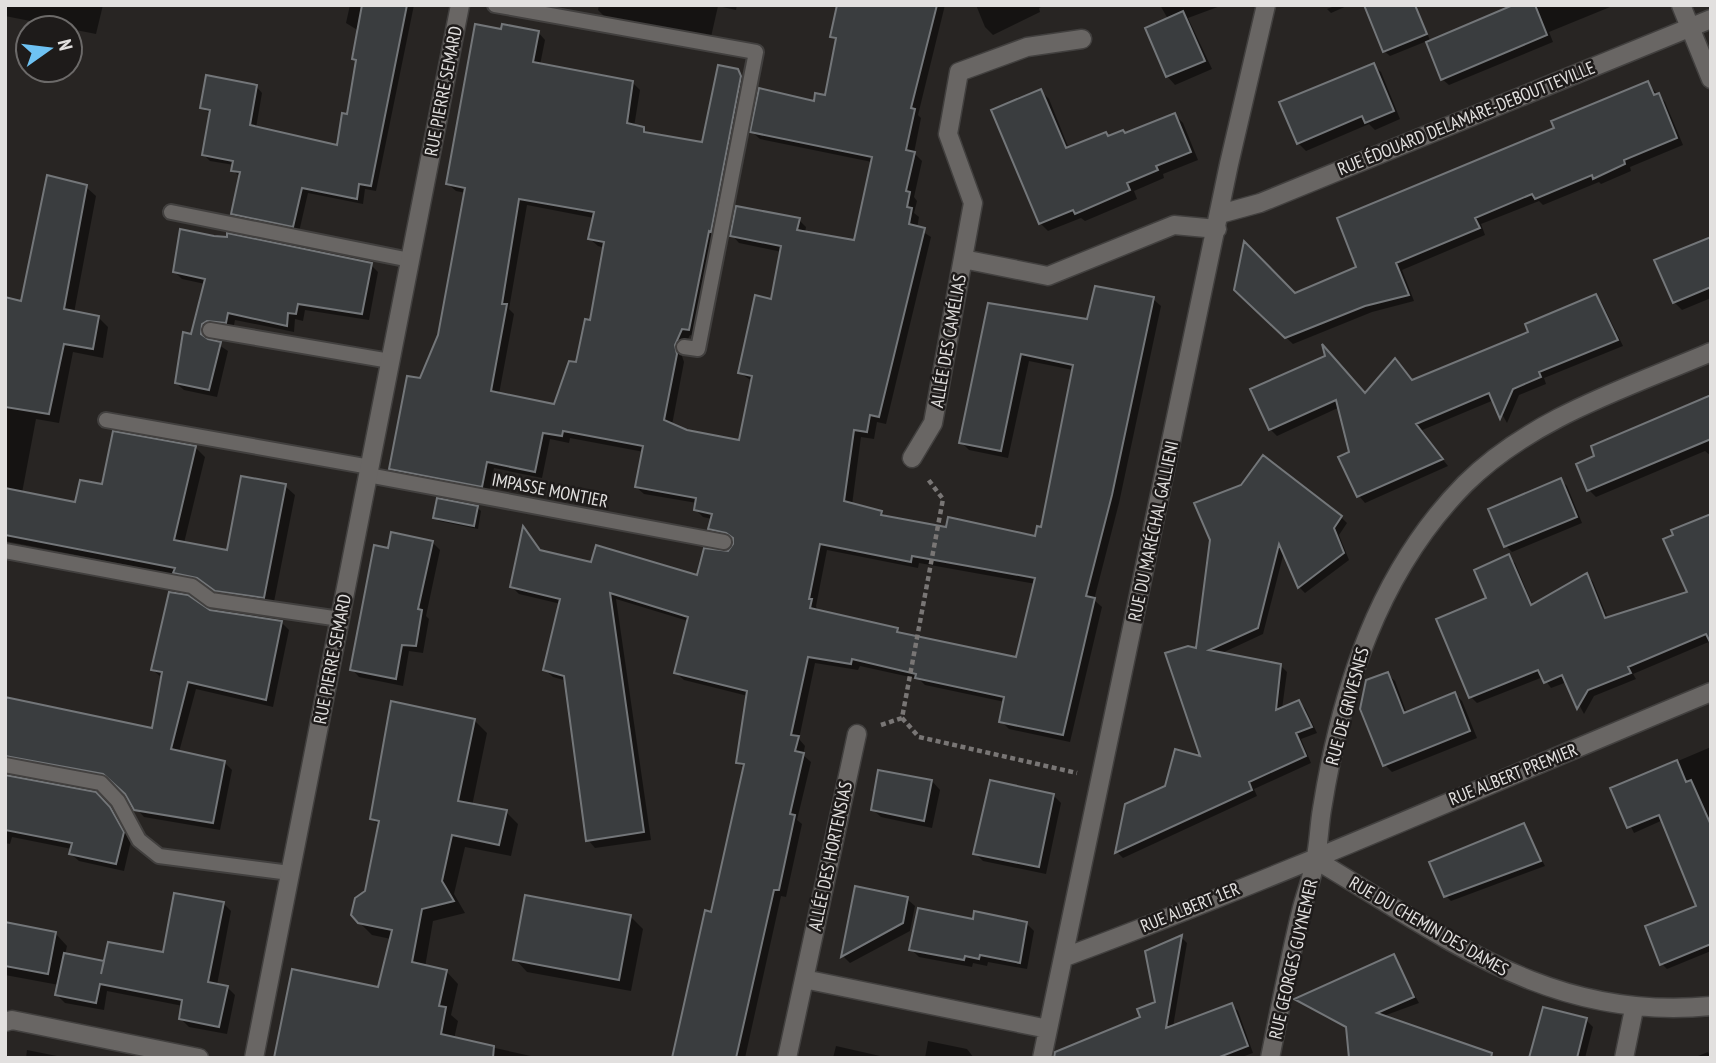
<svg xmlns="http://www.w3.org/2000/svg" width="1716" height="1063" viewBox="0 0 1716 1063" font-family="'PT Sans Narrow',sans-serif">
  <rect width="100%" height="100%" fill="#282523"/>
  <!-- shadow -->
  <path fill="#0007" fill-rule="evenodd" d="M5 5H103L96 34 5 16Z
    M350 5H414L376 191 365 189 363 204 308 193 299 232 239 220 233 214 239 176 233 170 234 165 210 161 204 155 211 114 202 108 256 86 262 93 256 128 338 147 348 116 357 62 354 58 359 31 346 23Z
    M599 5H737L736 10 718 6 711 37 605 17 598 10Z
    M839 5H945L918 115 921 118 914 153 922 161 914 197 917 201 914 213 919 217 917 228 931 237 886 424 877 422 874 439 861 437 852 505 882 512 888 518 948 529 1037 538 1042 529 1073 370 1029 361 1008 458 969 450 961 442 989 305 1088 321 1153 299 1161 306 1119 503 1094 600 1102 607 1070 742 1009 729 1001 721 1005 702 925 685 919 679 860 666 858 670 815 663 799 739 805 746 803 755 811 762 797 820 802 824 786 897 781 896 745 1058H678L744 769 738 762 748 696 684 680 676 673 688 621 616 599 651 840 595 848 588 840 567 681 553 677 545 670 561 604 519 594 512 587 524 530 542 552 593 564 699 578 733 549 735 540 718 536 710 529 712 519 703 517 696 510 697 503 644 494 636 487 644 452 570 438 569 443 550 439 542 478 494 468 489 493 398 476 391 468 440 335 466 193 456 191 448 184 502 31 538 32 545 40 540 65 633 83 640 90 634 127 649 134 704 144 738 71 745 79 696 337 690 335 681 353 684 362 672 425 687 431 740 442 752 381 740 373 772 301 782 252 739 243 732 235 799 220 806 227 805 233 855 243 872 162 760 139 752 132 826 98 837 41 832 36ZM527 205 594 218 590 239 598 246 605 248 591 322 577 364 555 406 499 394 514 314 509 309ZM827 550 918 568 919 563 1036 584 1017 659 902 635 897 629 818 612 816 606Z
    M976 5H1046L1039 8 1040 12 993 35 985 27Z
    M1160 5H1223L1188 18 1212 69 1175 85 1167 76 1168 19Z
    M1337 5H1349L1331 13 1327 9Z
    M1516 5H1615L1549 32 1553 42 1449 85 1442 79 1427 41 1390 56 1384 51 1416 11 1431 42Z
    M1373 65 1381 72 1400 119 1375 130 1369 124 1306 151 1298 143Z
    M1647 83 1665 102 1683 145 1630 167 1631 171 1601 184 1599 182 1543 205 1539 201 1481 224 1485 235 1402 270 1414 301 1372 312 1293 344 1235 290 1294 295 1359 268 1556 129Z
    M1041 91 1049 99 1069 149 1125 135 1175 115 1183 123 1198 160 1163 174 1164 178 1134 191 1137 199 1085 221 1081 218 1048 231 1040 223Z
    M86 187 96 196 74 313 98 317 108 327 103 358 73 352 59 423 36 419 22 493 77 504 103 486 195 447 205 457 184 543 228 552 285 486 295 495 273 607 226 600 209 587 185 582 178 575 5 541V303H22Z
    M1711 239V298L1682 310 1674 302Z
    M371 265 378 272 369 320 305 310 303 321 295 319 294 332 235 320 233 330 214 328 207 337 228 351 217 397 184 390 176 383 205 284 182 279 175 272Z
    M1596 296 1602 303 1623 346 1544 378 1546 384 1519 395 1507 423 1494 400 1420 431 1448 466 1365 503 1359 496 1340 407 1277 436 1270 429 1252 390 1365 395 1413 381 1530 333Z
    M1711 397V456L1705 451 1596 497 1589 490Z
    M1561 480 1567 486 1582 523 1512 552 1506 546Z
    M477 507 481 511 478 529 439 521 435 517Z
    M1341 517 1347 523 1339 535 1349 560 1305 593 1299 587 1284 552 1263 634 1220 654 1280 665 1287 672 1282 709 1299 702 1305 708 1317 733 1301 739 1311 763 1254 789 1257 796 1123 858 1117 852 1167 787 1202 759 1197 650 1211 540Z
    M432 542 440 550 426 616 429 619 423 653 409 651 403 686 359 677 352 669 389 550Z
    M1508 556 1515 563 1533 606 1587 575 1593 582 1608 619 1689 593 1711 641 1633 674 1636 679 1594 696 1584 714 1567 682 1551 688 1543 677 1477 703 1471 697 1489 598Z
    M209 611 281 622 289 630 273 707 196 689 179 752 224 762 232 770 220 830 144 817 112 781 15 763 5 769V698L154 730 162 678 153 670Z
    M1387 674 1395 681 1407 714 1455 694 1462 701 1477 738 1392 772 1385 765Z
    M475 721 487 733 472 806 506 812 518 824 511 856 465 847 454 894 465 913 433 921 425 967 446 971 458 984 451 1015 458 1021 454 1039 540 1058H276L380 989 391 939 372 935 359 922 380 826 372 819Z
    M1711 747V951L1667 969 1662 964 1698 907 1663 820 1634 833 1612 789Z
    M5 777 95 794 118 817 131 841 124 871 79 861 71 854 72 849 12 837 10 844 5 843Z
    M932 781 940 790 932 828 881 817 872 809Z
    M1053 795 1061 803 1046 874 983 861 975 853Z
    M1523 825 1545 866 1451 901 1446 896Z
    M856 888 907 899 915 906 910 931 850 963 843 956Z
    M223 903 231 911 217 985 227 987 235 995 227 1034 189 1027 181 1019 183 1006 107 991 104 1010 65 1003 57 995 59 985 5 975V924L55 933 67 946 65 955 103 963 164 954Z
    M631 917 643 929 631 991 527 972 515 959Z
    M974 921 1026 923 1034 931 1027 969 988 962 987 966 973 963 972 967 919 957 911 949Z
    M1181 937 1187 943 1173 1027 1232 1005 1238 1011 1253 1053 1239 1058H1108L1157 1003Z
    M1393 956 1419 1003 1348 1029 1297 999Z
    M1586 1020 1593 1027 1585 1058H1531Z
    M928 1041 967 1049 974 1058H925Z
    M836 1046 889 1058H833Z
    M27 1050 67 1058H26Z
    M1708 1052 1711 1058H1693Z"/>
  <!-- building -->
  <path fill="#3a3d3f" stroke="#737679" stroke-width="2" fill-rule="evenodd" d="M362 5H407L371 186 359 184 357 199 302 188 293 227 231 214 240 172 231 171 233 161 202 155 210 110 200 108 206 75 257 85 250 125 337 145 342 113 347 114 356 60 352 59Z
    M837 5H937L911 108 915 109 906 150 915 152 906 191 910 192 907 207 912 208 909 224 925 228 879 417 870 415 867 432 854 430 844 501 882 511 881 515 946 527 948 517 1035 536 1037 526 1041 527 1073 365 1021 354 1001 451 959 443 988 303 1087 319 1095 286 1154 297 1112 495 1086 596 1095 598 1063 735 999 722 1004 697 915 678 916 674 852 659 851 664 808 657 791 735 799 736 795 751 804 753 790 814 795 815 779 890H774L736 1058H672L705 910 711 912 744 764 736 763 747 691 674 673 688 617 610 593 644 832 586 841 564 676 543 670 560 599 510 587 523 526 540 550 591 562 596 545 697 575 704 548 728 551 733 544V538L726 533 708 529 712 514 694 510 696 498 635 487 643 446 563 431 562 436 543 433 535 472 487 462 482 487 389 469 407 376 420 378 438 335 465 188 446 184 475 24 501 29 502 24 539 31 533 62 633 81 627 123 644 127V132L702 142 718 65 738 69 741 76 711 232 709 231 689 330 682 329 675 345 677 354 664 420 687 430 739 440 752 376 738 373 749 323 755 295 771 299 781 246 730 236 736 206 800 218 797 230 854 240 872 157 750 132 759 88 814 101 815 93 825 95 836 38 830 37ZM519 199 594 212 588 239 604 242 590 320 585 319 576 362 569 361 554 404 491 391 507 304H502ZM820 544 911 562 912 556 1035 578 1016 657 897 632 898 628 810 608 812 599H809Z
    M1364 5H1415L1427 34 1383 52Z
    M1513 5H1535L1547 35 1441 80 1426 42Z
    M1183 11 1205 61 1166 77 1145 28Z
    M1374 63 1394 111 1365 123 1362 116 1297 144 1279 102Z
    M1648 81 1654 95 1659 93 1677 138 1624 160 1625 164 1593 179 1592 175 1535 199 1532 194 1475 218 1480 228 1396 263 1409 295 1365 306 1285 338 1234 290 1244 241 1295 293 1356 267 1337 218 1554 128 1551 121Z
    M1041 89 1066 148 1106 132 1108 136 1123 130 1125 133 1175 113 1191 152 1156 166 1158 170 1127 183 1130 190 1075 214 1073 210 1039 224 991 110Z
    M47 175 87 185 64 309 99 316 93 349 64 344 49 414 5 407V297L21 301Z
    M180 229 214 236 227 237V233L372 263 362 314 298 304 296 314 288 313 287 326 228 313 226 323 207 321 202 324 201 334 208 339 221 342 209 390 175 383 183 332 191 334 205 279 173 272Z
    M1711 237V287L1673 303 1654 260Z
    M1596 294 1618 340 1539 372 1541 377 1513 389 1500 419 1489 393 1416 424 1443 459 1357 497 1338 457 1349 452 1336 400 1269 430 1250 389 1325 356 1322 344 1365 393 1395 358 1412 380 1528 332 1525 324Z
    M1711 395V439L1587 491 1576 464 1594 456 1591 446Z
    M113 431 196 446 174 540 227 550 241 476 286 484 264 598 215 591 197 578 173 573 175 568 5 535V488L75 502 80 480 102 484Z
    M1263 455 1342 516 1334 528 1344 553 1298 588 1279 544 1258 628 1209 650 1281 664 1276 710 1299 700 1312 727 1296 733 1306 756 1249 782 1252 790 1115 853 1125 804 1165 786 1175 749 1200 756 1165 653 1188 646 1196 648 1210 540 1194 503 1241 485Z
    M1561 478 1577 517 1504 547 1488 509Z
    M437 498 478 506 474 526 433 518Z
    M1711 514V644L1706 634 1628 667 1631 673 1588 690 1577 709 1562 675 1544 683 1538 670 1469 698 1436 619 1486 598 1474 570 1509 554 1531 605 1587 573 1605 618 1687 592 1663 539 1673 535 1671 530Z
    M391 532 433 541 418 609 422 610 416 646 402 645 396 679 350 670 374 545 388 548Z
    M169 592 188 595 210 610 282 621 266 700 188 682 171 749 225 761 213 823 134 810 125 794 103 774 5 756V697L152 728 162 672 151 670Z
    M1388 672 1404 713 1455 692 1470 731 1383 766 1360 709 1366 680Z
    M391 701 475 719 458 801 507 810 499 845 452 835 442 881 454 901 422 909 412 962 447 970 439 1006 446 1007 441 1034 494 1046 493 1058H274L292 969 378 987 392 930 358 923 351 915 355 898 365 891 379 821 370 819Z
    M1677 760 1686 782 1691 780 1711 825V944L1660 965 1645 926 1696 906 1659 815 1627 828 1610 788Z
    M878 770 932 780 924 821 871 810Z
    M5 775 96 792 110 807 124 832 116 864 69 854 72 843 5 830Z
    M990 780 1054 794 1039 867 973 854Z
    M1524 823 1541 861 1444 897 1429 862Z
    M855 886 908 897 903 923 841 957Z
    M174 893 224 902 208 982 228 986 219 1027 179 1019 182 1000 100 984 96 1003 55 995 64 953 104 961 101 974 108 942 163 952Z
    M525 895 631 915 619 980 513 960Z
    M918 908 973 919 974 911 1027 922 1020 963 980 955 979 959 965 956 964 960 909 950Z
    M5 922 56 932 48 974 5 966Z
    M1182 935 1166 1028 1232 1003 1248 1046 1217 1058H1054L1055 1052 1140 1017 1137 1009 1155 1002 1145 951Z
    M1394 954 1414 997 1377 1013 1492 1053 1491 1058H1349L1346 1027 1294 999Z
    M1543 1007 1587 1018 1577 1058H1529Z"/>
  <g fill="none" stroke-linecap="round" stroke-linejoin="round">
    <!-- lane casing -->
    <g stroke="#42403f" stroke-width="18">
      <path id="lane" d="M495 5 756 52 698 349 684 347
        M171 212 410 260
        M210 330 390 361
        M106 420 370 467
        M368 475 724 542
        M5 551 192 586 211 600 340 619
        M5 765 101 783 118 801 139 840 159 856 290 873"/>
    </g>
    <!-- street casing -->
    <g stroke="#42403f" stroke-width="21">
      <path id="street" d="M1681 5 1711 79
        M1220 214 1260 203 1711 19
        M963 259 1048 276 1174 225 1217 229
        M912 458 933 423 973 203 948 134 959 72 1027 47 1082 39
        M1316 860C1446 937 1550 1022 1711 1006
        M1065 957C1283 876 1496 781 1711 692
        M804 979 1048 1029
        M5 1022 12 1020 199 1058
        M254 1058 460 5
        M787 1058 857 734
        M1042 1058 1229 164 1266 5
        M1270 1058C1280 1009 1289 961 1301 912 1305 895 1312 879 1315 861 1319 844 1319 826 1322 809 1341 690 1378 572 1465 484 1531 418 1627 388 1711 352
        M1624 1058 1634 1009"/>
    </g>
    <!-- path -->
    <path stroke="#797675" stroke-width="4.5" stroke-dasharray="5 3.5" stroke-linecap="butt" d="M902 718 919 737 1077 773
      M881 725 902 718 943 499 927 478"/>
    <!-- lane -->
    <use href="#lane" stroke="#696664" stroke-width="14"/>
    <!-- street -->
    <use href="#street" stroke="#696664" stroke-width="18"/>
  </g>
  <g text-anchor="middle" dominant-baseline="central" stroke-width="5" stroke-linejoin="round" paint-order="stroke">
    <!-- street labels -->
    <g font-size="18" fill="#e2e0df" stroke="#1e1b1a">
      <text transform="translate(443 91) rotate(-79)">RUE PIERRE SEMARD</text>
      <text transform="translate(1466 118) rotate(-22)">RUE ÉDOUARD DELAMARE-DEBOUTTEVILLE</text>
      <text transform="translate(948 341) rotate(-80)">ALLÉE DES CAMÉLIAS</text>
      <text transform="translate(550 490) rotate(11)">IMPASSE MONTIER</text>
      <text transform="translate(1153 531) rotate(-78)">RUE DU MARÉCHAL GALLIENI</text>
      <text transform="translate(332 659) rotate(-79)">RUE PIERRE SEMARD</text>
      <text transform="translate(1347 706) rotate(-75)">RUE DE GRIVESNES</text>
      <text transform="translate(1513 774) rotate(-22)">RUE ALBERT PREMIER</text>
      <text transform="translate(830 856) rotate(-78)">ALLÉE DES HORTENSIAS</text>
      <text transform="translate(1190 907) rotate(-22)">RUE ALBERT 1ER</text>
      <text transform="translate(1429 926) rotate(30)">RUE DU CHEMIN DES DAMES</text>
      <text transform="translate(1293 959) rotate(-77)">RUE GEORGES GUYNEMER</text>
    </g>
  </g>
  <!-- border -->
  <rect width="1716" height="1063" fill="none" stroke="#e2e0df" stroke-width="14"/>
  <!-- north arrow -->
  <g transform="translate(49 49) rotate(76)"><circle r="33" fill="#1e1b1a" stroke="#6c6a69" stroke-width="2"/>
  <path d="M0-5L12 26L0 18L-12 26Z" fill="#6ec2f3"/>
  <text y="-10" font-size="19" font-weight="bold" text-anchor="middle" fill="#e2e0df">N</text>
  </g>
</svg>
